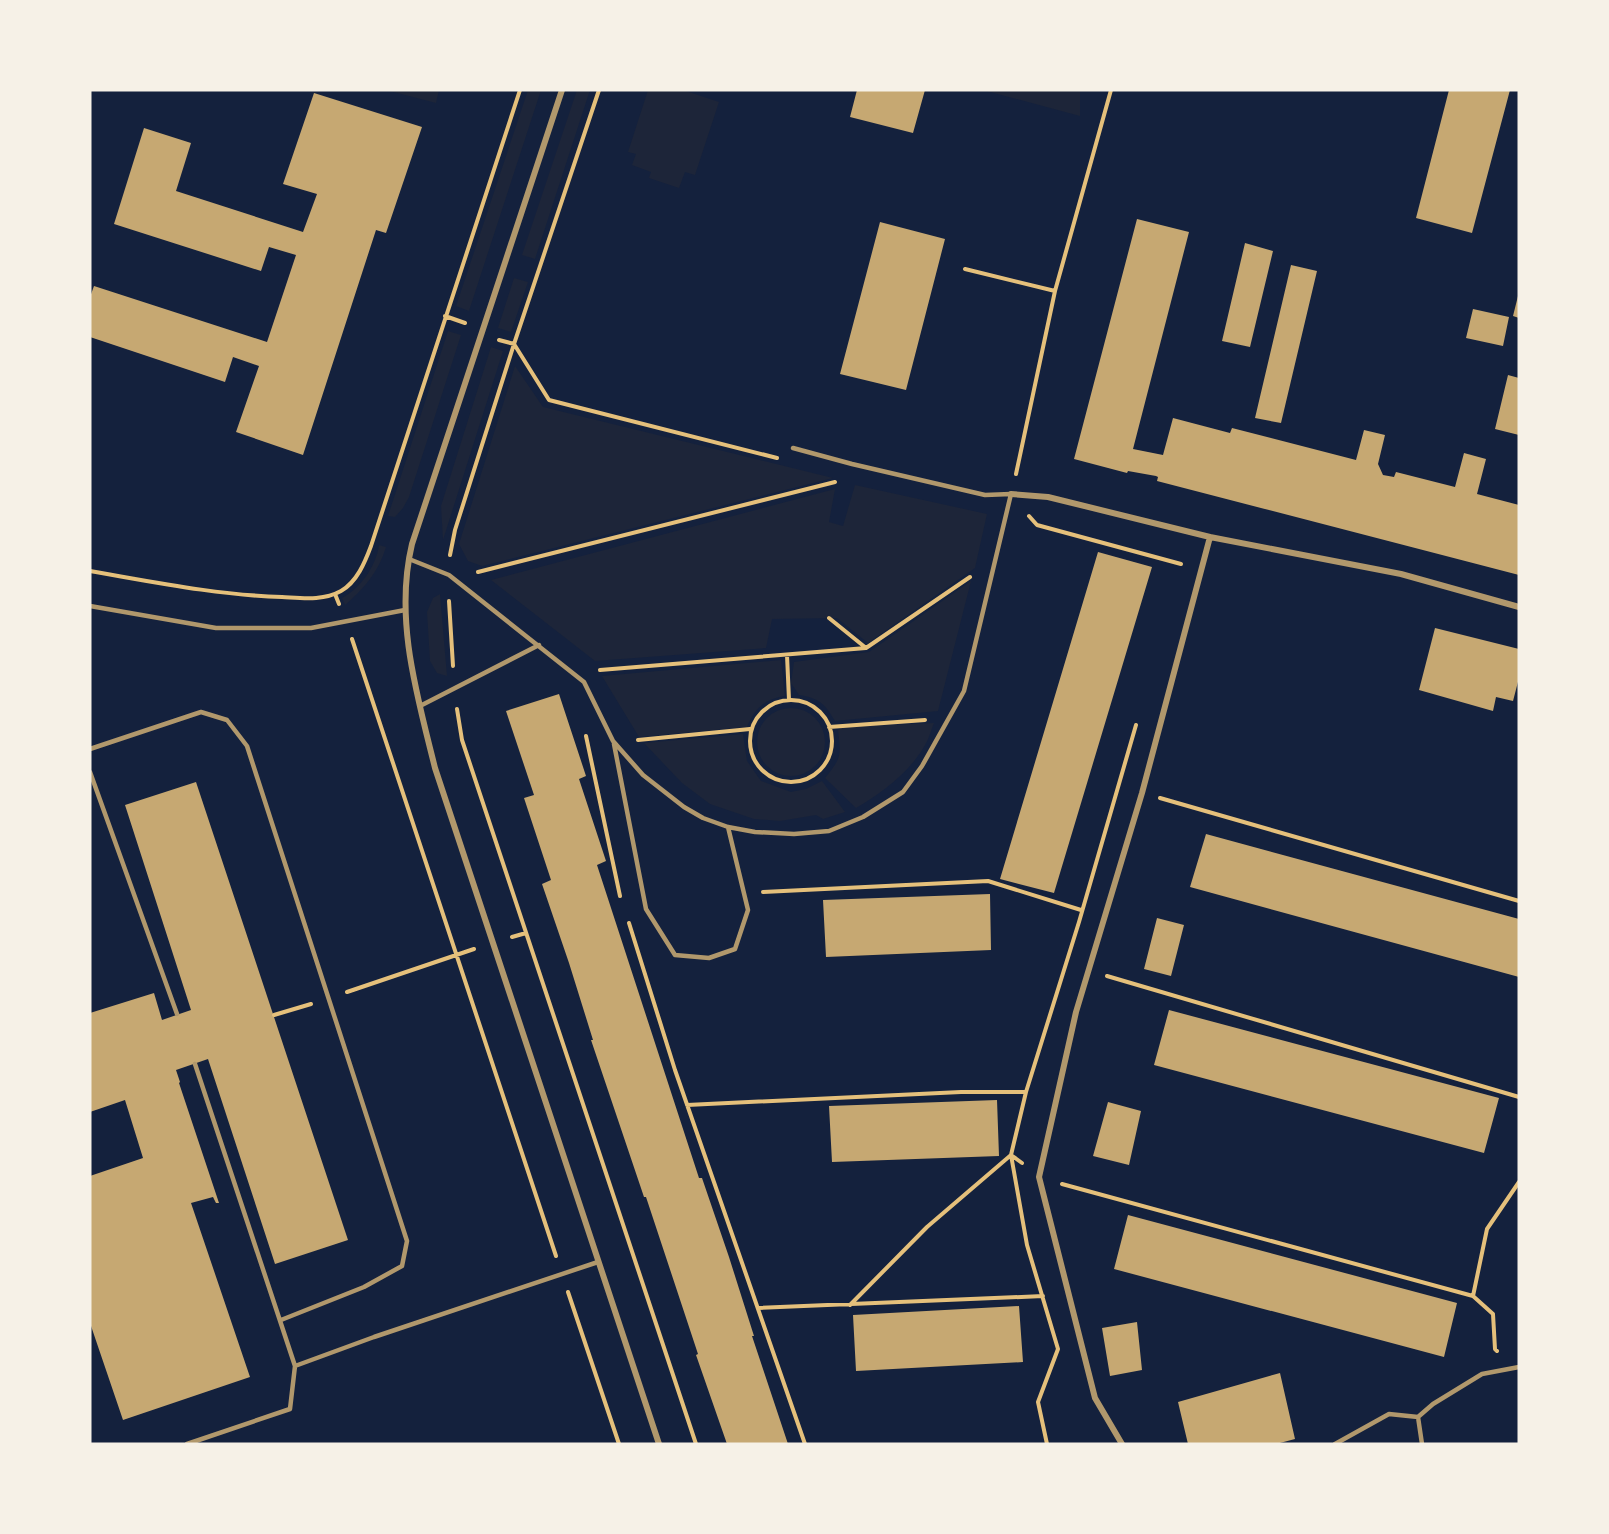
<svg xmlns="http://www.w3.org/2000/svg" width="1609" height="1534" viewBox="0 0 1609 1534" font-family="Roboto,sans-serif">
  <rect width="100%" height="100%" fill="#14213d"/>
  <!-- green -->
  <path fill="#1d2539" d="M386 90H439L436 103Z
    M528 90H541L469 311 456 306Z
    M577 90H590L535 259 522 255Z
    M648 90H683L719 102 695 175 685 172 679 188 649 178 651 172 632 165 636 154 628 152Z
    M983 90H1080V116Z
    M514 278 528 282 511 332 498 328Z
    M448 331 461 335 409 497 403 508 395 517 388 516Z
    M491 347 503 351 443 540 441 506Z
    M515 366 543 407 833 478 482 566 468 561 459 544Z
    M855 485 987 514 975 568 868 643 837 618 772 619 766 648 595 661 491 580 835 489 829 522 843 526Z
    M379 545 386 547C379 571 364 589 345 605L342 598C361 588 376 566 379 545Z
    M971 581 938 711 835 721C825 704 819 698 799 695L791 683 794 662 869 652Z
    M440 594 447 676 437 673 430 661 427 612 433 598Z
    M781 660 785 696C765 699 755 708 747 727L639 737 602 676Z
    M757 742a34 34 0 1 1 68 0a34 34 0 1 1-68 0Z
    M934 723C931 730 929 739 925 745 910 772 882 793 856 808L825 778C842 757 841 756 838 730L842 727Z
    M743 734 747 761 761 781 791 792 806 789 822 781 845 812 823 819 816 815 780 821 754 819 710 804 682 783 644 743Z"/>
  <!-- building -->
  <path fill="#c6a872" d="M857 90H925L913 133 850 117Z
    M1449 90H1510L1472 233 1416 218Z
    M314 93 422 127 386 233 376 230 303 455 236 432 259 366 233 357 225 382 90 337V297L94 286 267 342 296 255 269 247 261 271 114 224 144 128 191 143 176 191 303 232 317 194 283 184Z
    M1137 219 1189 232 1133 449 1163 455 1173 418 1230 433 1232 428 1356 460 1364 430 1385 435 1378 464 1383 475 1394 477 1396 472 1455 487 1464 453 1486 459 1477 494 1519 505V575L1157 481 1158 477 1156 476 1128 471 1127 473 1074 459Z
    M880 222 945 239 906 390 840 374Z
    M1245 243 1273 251 1250 347 1222 341Z
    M1291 265 1317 271 1281 423 1255 418Z
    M1518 296H1519V318L1513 316Z
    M1473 309 1509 317 1503 346 1466 338Z
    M1508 375 1519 378V435L1495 429Z
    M1098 552 1152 567 1054 893 1000 879Z
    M1435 628 1519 649V678L1513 701 1496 697 1493 711 1419 690Z
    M559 694 586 776 579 779 606 861 597 865 699 1178H702L729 1257 754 1336H752L788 1444H727L696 1355 698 1354 646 1197H644L591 1040H593L569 963 542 884 551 880 524 798 534 795 506 711Z
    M196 782 348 1240 275 1264 208 1059 176 1070 180 1082 179 1083 219 1203H216L213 1197 191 1203 250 1377 123 1420 90 1323V1176L143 1158 125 1100 90 1112V1013L154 993 162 1020 191 1010 125 805Z
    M1206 834 1519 919V977L1190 887Z
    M990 894 991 950 826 957 823 900Z
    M1157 918 1184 925 1171 976 1144 969Z
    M1169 1010 1499 1098 1484 1153 1154 1065Z
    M997 1100 999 1156 832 1162 829 1106Z
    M1108 1102 1141 1111 1129 1165 1093 1156Z
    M1128 1215 1457 1303 1444 1357 1114 1269Z
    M1019 1306 1023 1362 856 1371 853 1315Z
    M1137 1322 1142 1370 1110 1376 1102 1328Z
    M1280 1373 1295 1439 1276 1444H1188L1178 1402Z"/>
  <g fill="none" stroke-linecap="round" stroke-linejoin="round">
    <!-- path -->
    <path stroke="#e5c07b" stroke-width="4" d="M599 90 514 344 549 400 777 458
      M965 269 1055 291
      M445 316 465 323
      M1016 474 1055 291 1111 90
      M1029 516 1037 525 1181 564
      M450 555 455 530 514 344 499 340
      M90 571C154 582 217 595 282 597 302 598 323 601 341 591 357 582 365 562 371 546L520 90
      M478 572 835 482
      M335 594 339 604
      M449 601 453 666
      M829 618 866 648 970 577
      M352 639 556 1256
      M787 655 789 700
      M600 670 866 648
      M750 741a41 41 0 1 1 82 0a41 41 0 1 1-82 0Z
      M457 709 462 740 696 1444
      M829 727 925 720
      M586 736 620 896
      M638 740 750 729
      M1160 798 1519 901
      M763 892 988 881 1081 910
      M629 923 675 1070 805 1444
      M512 937 526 933
      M1107 976 1519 1097
      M347 992 474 949
      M274 1015 311 1004
      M1026 1092 1011 1155 1027 1245 1058 1349 1038 1402 1047 1444
      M687 1105 961 1092H1026L1079 922 1136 725
      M1062 1184 1473 1296 1487 1229 1519 1182
      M568 1292 619 1444
      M1473 1296 1493 1314 1495 1349 1497 1351
      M850 1305 927 1227 1011 1155 1022 1163
      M759 1308 1043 1296"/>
    <!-- service -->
    <path stroke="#b1986c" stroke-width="4.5" d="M409 559 449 575 584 682 613 741 643 775 684 807 703 818 728 827 755 832 794 834 829 831 863 817 903 792 922 766 964 691 1011 494 985 495 852 464 793 448
      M90 606 216 628H311L405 610
      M420 706 539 645
      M614 744 646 909 675 955 709 958 735 949 748 910 728 827
      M90 749 201 712 227 720 247 746 407 1241 402 1266 364 1287 281 1320
      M90 772 177 1014
      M195 1064 295 1366
      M187 1444 290 1409 295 1366 374 1337 598 1262
      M1335 1444 1389 1414 1418 1417
      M1422 1444 1418 1417 1433 1404 1482 1374 1519 1367"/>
    <!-- minor -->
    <path stroke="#b1986c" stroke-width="6" d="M562 90 412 544C394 619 417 695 435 768L659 1444
      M1011 494 1048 497 1210 537 1401 574 1519 607
      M1122 1444 1095 1398 1039 1177 1076 1012 1142 793 1210 537"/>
  </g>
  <!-- border -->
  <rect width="1609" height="1534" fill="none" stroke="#f6f1e7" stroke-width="183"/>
</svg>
